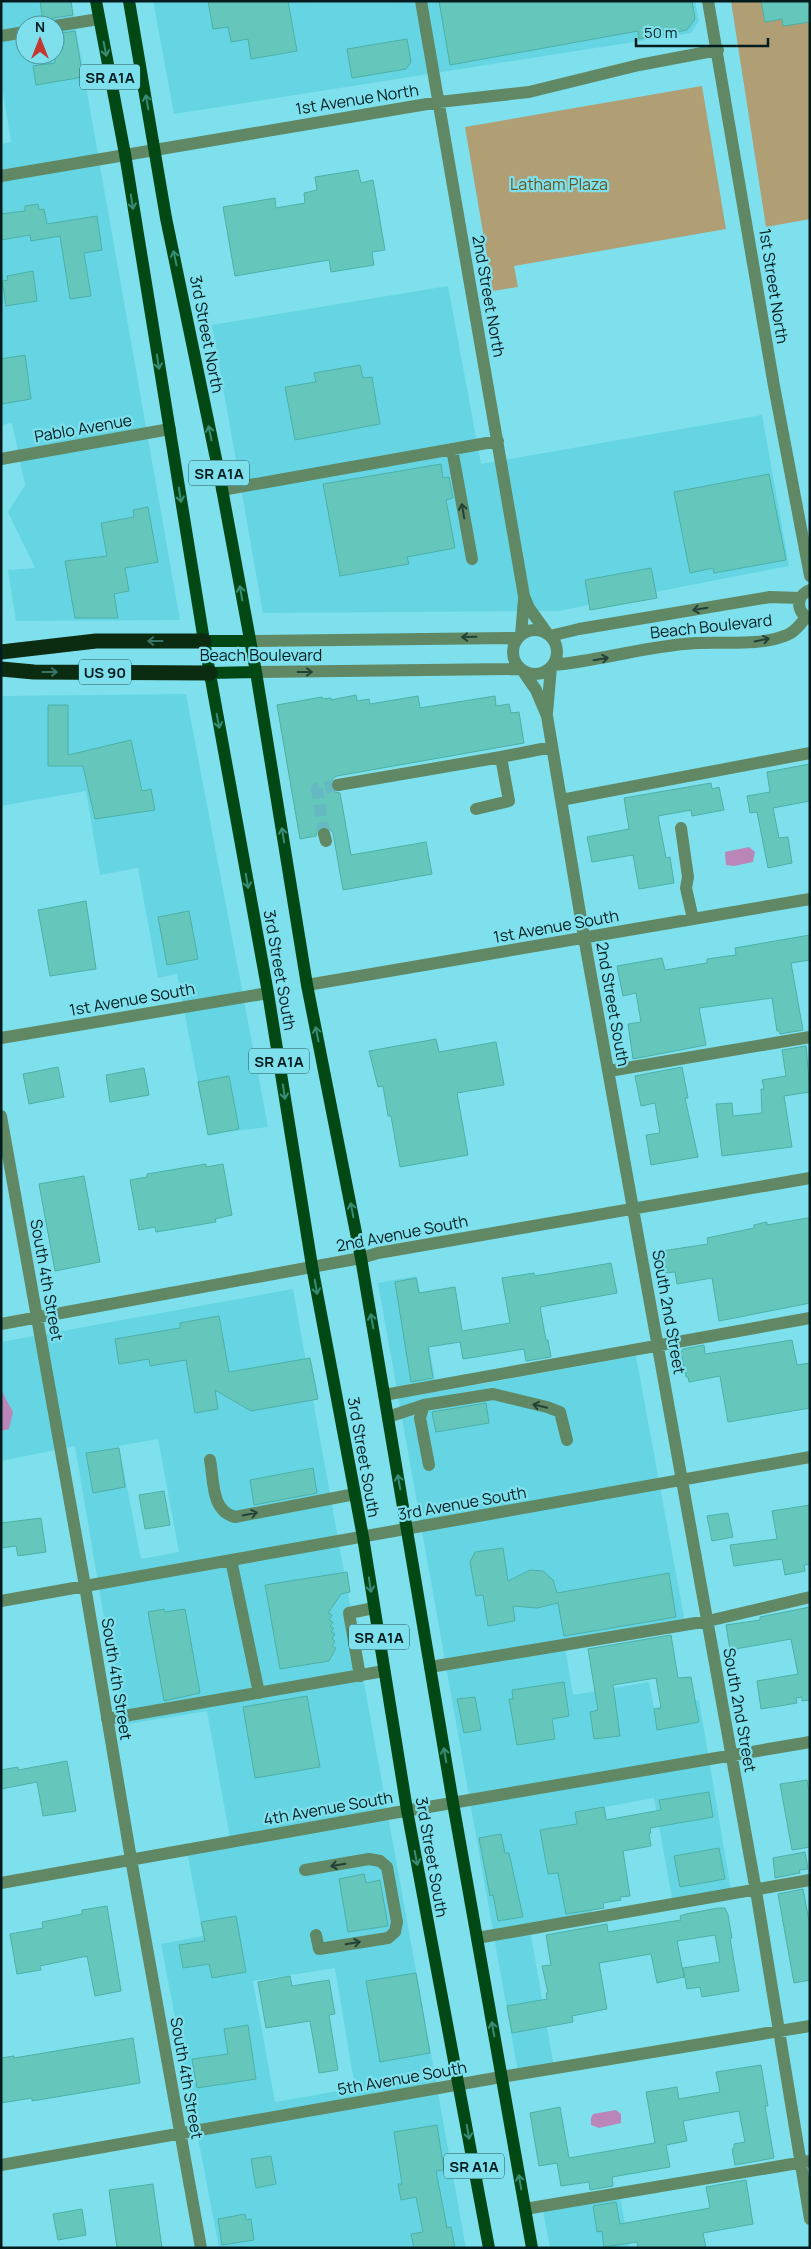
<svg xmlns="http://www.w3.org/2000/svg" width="811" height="2249" viewBox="0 0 811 2249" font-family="Manrope,sans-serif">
  <rect width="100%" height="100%" fill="#7ee0ec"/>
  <!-- built -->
  <path fill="#65d5e3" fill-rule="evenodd" d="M1 1H71L180 620 16 621 8 570 35 568 8 512 25 485 12 423 1 425V144L11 142 1 79ZM25 25H55V55H25Z
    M153 1H695L699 21 691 33 174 114Z
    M448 286 481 464 762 415 789 566 558 611 263 613 212 325Z
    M186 694 268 1127 208 1134 177 974 158 978 138 868 100 875 86 791 1 806V696Z
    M417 1276 437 1392 636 1356 686 1628 565 1647 573 1695 649 1682 654 1708 699 1700 731 1890 672 1898 654 1798 605 1807 614 1861 584 1867 592 1912 529 1924 554 2067 518 2072 378 1283Z
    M293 1289 466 2248H219L161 1944 203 1936 187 1851 231 1843 207 1711 122 1725 75 1446 1 1461V1342ZM158 1439 179 1552 141 1559 119 1446ZM335 1968 355 2088 275 2102 253 1981Z
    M620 2196 629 2248H550L543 2210Z"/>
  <!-- green -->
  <path fill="#b09e75" d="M731 1H810V219L766 227Z
    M702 86 726 229 514 266 518 287 493 291 465 127Z"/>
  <!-- water -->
  <path fill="#ba86ba" d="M749 847 755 852 753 862 734 866 726 865 725 852Z
    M1 1390 13 1412 9 1429 1 1431Z
    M616 2110 621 2114V2123L599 2128 591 2125V2118L593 2114Z"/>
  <!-- building -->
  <path fill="#65c7bc" stroke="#4db0a6" d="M40 1H71L73 15 54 18 43 22Z
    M208 1H288L297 51 251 59 248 39 231 42 228 27 213 29Z
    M439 1H692L695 19 687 30 639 39 638 31 450 65Z
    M761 1H810V22L783 26 782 19 765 22Z
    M75 31 83 77 36 85 33 66 55 63V34Z
    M407 39 411 62 406 69 352 78 347 49Z
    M358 170 361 183 373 180 385 250 372 252 374 265 331 272 329 260 235 276 223 207 275 198 276 208 305 203 304 193 317 190 315 177Z
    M38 204 39 210 44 209 47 224 97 216 102 250 84 253 91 296 70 299 60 236 31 241 30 235 1 240V214L25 211V206Z
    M33 271 37 301 6 306 2 281 8 280 7 276Z
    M25 355 31 399 1 404V359Z
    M360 365 363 378 372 377 380 424 295 440 285 387 316 382 314 373Z
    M441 464 443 478 449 477 453 498 446 500 455 548 407 557 409 564 340 576 323 484Z
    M769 474 786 560 714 573 713 568 690 573 674 492Z
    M148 507 158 562 125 568 129 591 114 594 118 618H75L65 561 107 556 101 523 134 517 133 510Z
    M651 568 657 598 590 610 585 580Z
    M356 695 357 701 369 699 370 704 418 696 420 708 495 696 496 706 509 704 511 713 519 712 524 743 337 776 333 778 330 787 335 792 340 793 351 855 426 842 432 874 343 890 333 833 330 829 321 826 318 829 316 836 300 839 277 705 322 697 323 699 331 698V700Z
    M48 705H68V755L131 740 142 791 151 789 155 810 95 819 83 766H48Z
    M810 764V801L773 808 779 838 788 837 792 863 768 868 757 812 750 813 747 796 770 792 767 772Z
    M711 783 712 789 719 787 724 810 692 816 691 810 658 816 666 858 670 857 674 883 639 889 633 855 592 862 587 837 629 829 624 798Z
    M86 901 96 969 50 976 38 910Z
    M189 911 198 959 167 965 158 917Z
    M810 935V960L791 963 803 1030 780 1034 779 1031H777L772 998 699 1008 706 1045 633 1059 628 1024 641 1022 636 993 623 996 617 966 662 958 665 970 707 963V959L736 955 735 948Z
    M436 1039 439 1052 496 1042 504 1085 457 1093 468 1155 400 1167 391 1116H388L383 1086 378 1087 369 1051Z
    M806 1046 810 1092 784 1096 792 1147 722 1156 716 1104 732 1103 733 1116 762 1113 761 1089H764L762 1080 786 1076 782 1050Z
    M58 1067 64 1097 29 1104 23 1074Z
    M682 1067 688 1098H685L698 1157 651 1165 646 1135 660 1133 655 1103 641 1106 635 1076Z
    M144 1068 149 1095 110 1102 106 1075Z
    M229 1076 239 1129 208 1135 198 1082Z
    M206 1164V1167L223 1164 232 1215 215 1219 216 1222 156 1232 155 1227 139 1230 130 1180 147 1177V1174Z
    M84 1176 100 1262 55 1271 39 1184Z
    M807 1218 810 1219V1303L719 1321 712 1278 677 1284 675 1272 666 1273 662 1251 708 1244 707 1238 754 1228V1225L767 1222V1225Z
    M611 1263 617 1293 540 1307 546 1340H548L551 1357 526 1361 524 1349 463 1359 460 1342 428 1347 433 1378 411 1382 395 1282 416 1278 419 1293 455 1287 462 1331 510 1323 502 1278 534 1273 535 1276Z
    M219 1316 229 1372 310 1358 318 1399 251 1411 215 1390 218 1409 195 1413 186 1360 150 1366 149 1359 119 1364 115 1339 180 1328V1323Z
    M792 1340 797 1365 810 1363V1408L728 1422 720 1376 689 1382 688 1377H686L681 1352 683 1349 704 1345 705 1354Z
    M486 1403 489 1423 436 1432 432 1412Z
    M119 1448 125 1487 93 1493 86 1453Z
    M313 1468 317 1493 254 1505 250 1480Z
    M164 1491 170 1525 145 1529 139 1495Z
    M810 1505V1564L804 1565 805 1571 785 1575 782 1559 734 1566 730 1545 777 1539 772 1511Z
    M728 1513 733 1537 712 1541 707 1516Z
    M41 1518 46 1552 18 1556 16 1546 1 1548V1523Z
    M503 1548 508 1581 530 1570 543 1571 553 1580 557 1593 669 1573 676 1617 564 1636 558 1603 537 1608 513 1606 515 1621 488 1626 483 1595 476 1596 470 1562 475 1552Z
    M347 1572 350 1592 341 1594 328 1613 332 1615 329 1620 333 1622 330 1626 334 1628 331 1632 335 1634 332 1639 335 1641 332 1646 336 1648 329 1661 280 1669 265 1585Z
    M810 1607V1700L802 1701V1697L796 1698 797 1703 761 1709 757 1681 798 1674 791 1639 730 1650 726 1625 760 1620V1617Z
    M164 1609 165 1612 185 1609 200 1693 164 1701 148 1612Z
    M671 1635 678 1678 691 1677 699 1722 657 1730 654 1709 661 1708 656 1678 613 1685 620 1736 594 1739 590 1712 598 1710 588 1649Z
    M564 1682 569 1716 552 1719 555 1739 517 1745 509 1699H513L512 1690Z
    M307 1696 320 1767 255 1778 243 1707Z
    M475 1697 481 1730 464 1733 457 1699Z
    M67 1761 76 1811 43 1816 37 1782 1 1789V1770L18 1767V1770Z
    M807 1780 810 1797V1847L792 1850 780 1784Z
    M709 1792 713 1817 650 1828 651 1833 649 1834 651 1846 623 1851 630 1896 620 1897 621 1900 603 1903 604 1908 566 1914 558 1873 548 1874 540 1830 577 1824 575 1812 604 1807 606 1820 661 1810 659 1800Z
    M501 1834 505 1853H509L523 1917 498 1921 493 1895 490 1896 479 1838Z
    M719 1848 725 1879 680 1887 674 1856Z
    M805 1852 808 1869 799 1870 800 1873 775 1878 773 1858Z
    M364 1874 366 1883 380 1880 388 1926 348 1932 339 1879Z
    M803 1889 810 1926V1980L794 1983 778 1894Z
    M107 1906 121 1991 95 1996 87 1956 40 1966 41 1970 17 1974 10 1934 43 1928 42 1922 82 1914V1910Z
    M718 1908H725L728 1915 732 1938H730L739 1991 702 1997 700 1987 687 1989 683 1968 720 1962 715 1935 677 1941 684 1977 657 1983 651 1954 599 1963 607 2009 572 2016 573 2022 512 2033 507 2006 547 1999 546 1993H548L542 1966 551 1965 546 1935 607 1924 608 1932 681 1920 680 1916 686 1914Z
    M236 1916 246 1972 212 1978 209 1964 183 1968 179 1945 205 1941 201 1922Z
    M416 1973 430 2053 380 2062 366 1981Z
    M290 1976 292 1986 329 1980 335 2014 329 2015 338 2070 319 2073 310 2021 266 2028 258 1982Z
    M248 2025 256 2079 197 2088 192 2059 228 2054 224 2029Z
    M133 2038 140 2083 32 2101V2098L1 2103V2058L14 2056V2058Z
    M761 2065 768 2106H765L774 2158 735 2165 732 2149 734 2148V2144L745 2142 739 2111 683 2121 687 2141 666 2145 670 2167 612 2177 613 2186 590 2190 589 2182 561 2186 557 2163 539 2166 530 2113 560 2107 569 2158 655 2143 646 2092 677 2087 679 2099 720 2092 716 2072Z
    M437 2125 444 2170 436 2171 447 2228 451 2227 455 2248H414L411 2234 423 2232 416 2197 401 2200 398 2184H402L394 2132Z
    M271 2156 276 2184 256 2188 251 2159Z
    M746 2180 753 2224 703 2233 706 2248H638L637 2242 604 2247 602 2231 597 2232 593 2206 616 2202 620 2224 710 2208 706 2187Z
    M153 2184 162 2248H117L109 2190Z
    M82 2209 86 2235 58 2240 53 2214Z
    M245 2214 246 2220 251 2219 254 2240 222 2245 218 2219Z"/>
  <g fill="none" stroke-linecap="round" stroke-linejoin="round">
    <!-- minor-tunnel -->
    <path stroke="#65b9c3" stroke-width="12" stroke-dasharray="12 6" stroke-linecap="butt" d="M324 834 317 789 338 785"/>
    <!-- minor -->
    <path stroke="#618864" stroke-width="12" d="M421 1 524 596 529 608 547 633
      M708 1 774 386 810 576
      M55 26 99 19
      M1 36 25 32
      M1 176 439 102 529 92 639 65 718 50
      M452 449 472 559
      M1 459 170 429
      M222 490 498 441
      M810 590C795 596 796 612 810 619
      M513 652a22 22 0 1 1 44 0a22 22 0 1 1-44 0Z
      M521 635 524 599
      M550 636 579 629 770 597 800 598
      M250 641 518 638
      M553 665C597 661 640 648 684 644 717 640 755 648 787 635 795 632 801 624 806 617
      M523 671 536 690 547 716 584 937 756 1891 810 2219
      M256 672 521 669
      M547 713 551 667
      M338 785 501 757
      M561 800 810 753
      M476 809 509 801 501 757 552 747
      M681 828 688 877 686 888 693 919
      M324 834 326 841
      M307 985 810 899
      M1 1038 268 993
      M609 1071 810 1037
      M1 1116 85 1586 131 1859 201 2248
      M1 1324 361 1258 378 1253 810 1178
      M384 1395 810 1318
      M424 1405 420 1418 429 1465
      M388 1417 424 1405 493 1394 547 1407 560 1412 567 1440
      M210 1460C214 1481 211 1511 235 1517L355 1494
      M231 1560 259 1693
      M1 1601 810 1457
      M430 1667 708 1621 810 1597
      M360 1676 349 1613 374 1608
      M107 1719 384 1671
      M305 1870 369 1859 380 1861 387 1867 397 1922 395 1932 388 1938 319 1949 316 1935
      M1 1883 393 1813 810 1742
      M477 1938 810 1880
      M1 2165 501 2077 810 2026
      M525 2209 810 2161"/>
    <!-- major -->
    <path stroke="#014814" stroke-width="12" d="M96 1 125 154 204 641 268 993 312 1266 363 1537 407 1810 489 2248
      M129 1 166 218 220 478 256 672 307 985 361 1258 453 1803 532 2248
      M204 641H250
      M210 673 256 672"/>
    <!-- highway -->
    <path stroke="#0c2c11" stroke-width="15" d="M1 652 96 641H204
      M1 669 34 672 210 673"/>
  </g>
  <!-- one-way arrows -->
  <defs><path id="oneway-shaft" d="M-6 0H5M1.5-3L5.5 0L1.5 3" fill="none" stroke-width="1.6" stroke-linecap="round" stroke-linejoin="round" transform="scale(1.25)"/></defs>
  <g stroke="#398c75">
    <use href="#oneway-shaft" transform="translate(105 49) rotate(79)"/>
    <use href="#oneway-shaft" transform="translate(147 102) rotate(-100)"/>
    <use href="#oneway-shaft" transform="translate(132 202) rotate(81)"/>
    <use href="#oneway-shaft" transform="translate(175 258) rotate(-102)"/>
    <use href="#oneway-shaft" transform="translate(158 362) rotate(81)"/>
    <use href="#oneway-shaft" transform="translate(210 433) rotate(-102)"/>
    <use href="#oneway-shaft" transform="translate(180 495) rotate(81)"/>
    <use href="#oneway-shaft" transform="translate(241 593) rotate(-100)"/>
    <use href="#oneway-shaft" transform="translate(218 721) rotate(79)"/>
    <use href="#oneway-shaft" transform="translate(283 835) rotate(-99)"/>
    <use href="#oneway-shaft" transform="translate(247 881) rotate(80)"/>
    <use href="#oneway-shaft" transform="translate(317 1034) rotate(-101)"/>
    <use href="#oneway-shaft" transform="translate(284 1092) rotate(81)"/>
    <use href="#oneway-shaft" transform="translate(352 1210) rotate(-101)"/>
    <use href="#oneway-shaft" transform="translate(316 1287) rotate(80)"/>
    <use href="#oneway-shaft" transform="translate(372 1321) rotate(-100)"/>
    <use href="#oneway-shaft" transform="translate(399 1482) rotate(-100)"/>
    <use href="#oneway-shaft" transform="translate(370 1585) rotate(81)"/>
    <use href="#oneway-shaft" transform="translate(445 1755) rotate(-100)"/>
    <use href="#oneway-shaft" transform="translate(416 1858) rotate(79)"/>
    <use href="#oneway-shaft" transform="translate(493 2029) rotate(-100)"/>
    <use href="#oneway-shaft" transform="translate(468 2132) rotate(80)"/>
    <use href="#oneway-shaft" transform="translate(520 2182) rotate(-100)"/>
  </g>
  <g stroke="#224237">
    <use href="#oneway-shaft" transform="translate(463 511) rotate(-100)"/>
    <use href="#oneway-shaft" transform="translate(700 609) rotate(170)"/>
    <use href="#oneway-shaft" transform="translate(469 637) rotate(179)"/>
    <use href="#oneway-shaft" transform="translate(762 640) rotate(-12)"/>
    <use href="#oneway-shaft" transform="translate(601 659) rotate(-10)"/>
    <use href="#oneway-shaft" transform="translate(305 672)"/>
    <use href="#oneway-shaft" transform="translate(540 1406) rotate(-166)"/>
    <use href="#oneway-shaft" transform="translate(250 1514) rotate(-11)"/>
    <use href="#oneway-shaft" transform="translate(338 1865) rotate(171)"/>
    <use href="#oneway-shaft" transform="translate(353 1943) rotate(-9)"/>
  </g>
  <g stroke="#3a7469">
    <use href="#oneway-shaft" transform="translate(155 641) rotate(180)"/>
    <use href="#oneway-shaft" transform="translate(50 672)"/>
  </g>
  <g text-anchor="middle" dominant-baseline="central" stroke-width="4.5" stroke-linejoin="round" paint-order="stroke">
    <!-- shield labels -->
    <g fill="#7ee0ec" stroke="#26575c" stroke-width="1">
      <rect x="80" y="64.5" width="60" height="25" rx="4"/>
      <rect x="189" y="460.5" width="60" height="25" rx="4"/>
      <rect x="79" y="659.5" width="52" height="25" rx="4"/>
      <rect x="249" y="1048.5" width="60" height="25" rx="4"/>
      <rect x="349" y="1624.5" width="60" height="25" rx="4"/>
      <rect x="444" y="2153.5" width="60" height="25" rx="4"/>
    </g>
    <g font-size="15" font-weight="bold" fill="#001c1f">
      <text x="110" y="77">SR A1A</text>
      <text x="219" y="473">SR A1A</text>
      <text x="105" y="672">US 90</text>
      <text x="279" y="1061">SR A1A</text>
      <text x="379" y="1637">SR A1A</text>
      <text x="474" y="2166">SR A1A</text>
    </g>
    <!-- street labels -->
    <g font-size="16" fill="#001c1f" stroke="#7ee0ec">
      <text transform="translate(357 99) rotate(-9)">1st Avenue North</text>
      <text transform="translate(774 286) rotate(81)">1st Street North</text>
      <text transform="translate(489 296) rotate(80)">2nd Street North</text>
      <text transform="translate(207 334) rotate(79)">3rd Street North</text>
      <text transform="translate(83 428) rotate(-10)">Pablo Avenue</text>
      <text transform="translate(711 626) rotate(-6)">Beach Boulevard</text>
      <text x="261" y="655">Beach Boulevard</text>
      <text transform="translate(556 926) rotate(-10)">1st Avenue South</text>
      <text transform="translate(280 970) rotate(80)">3rd Street South</text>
      <text transform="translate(132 999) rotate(-10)">1st Avenue South</text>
      <text transform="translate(613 1004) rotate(80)">2nd Street South</text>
      <text transform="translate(402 1233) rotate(-11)">2nd Avenue South</text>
      <text transform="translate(47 1280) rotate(80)">South 4th Street</text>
      <text transform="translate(669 1312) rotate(80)">South 2nd Street</text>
      <text transform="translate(364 1457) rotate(80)">3rd Street South</text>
      <text transform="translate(462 1503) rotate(-10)">3rd Avenue South</text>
      <text transform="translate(117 1679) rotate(81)">South 4th Street</text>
      <text transform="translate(740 1710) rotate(80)">South 2nd Street</text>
      <text transform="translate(328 1808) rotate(-10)">4th Avenue South</text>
      <text transform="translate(432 1857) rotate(80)">3rd Street South</text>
      <text transform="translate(187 2078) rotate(80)">South 4th Street</text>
      <text transform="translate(402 2078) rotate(-10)">5th Avenue South</text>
    </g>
    <!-- park labels -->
    <g font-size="16" fill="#6a5420" stroke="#7ee0ec">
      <text x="559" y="184">Latham Plaza</text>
    </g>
  </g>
  <!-- border -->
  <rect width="811" height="2249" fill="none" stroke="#001c1f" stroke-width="5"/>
  <!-- north arrow -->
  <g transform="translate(40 40)"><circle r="24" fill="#7ee0ec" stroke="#4c929a"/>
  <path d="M0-4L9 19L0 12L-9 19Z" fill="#c43632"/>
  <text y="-8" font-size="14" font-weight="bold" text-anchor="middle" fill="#001c1f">N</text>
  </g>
  <!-- scale -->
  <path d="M636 38v8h132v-8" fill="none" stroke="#001c1f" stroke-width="2.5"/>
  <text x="644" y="38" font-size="15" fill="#001c1f" stroke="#7ee0ec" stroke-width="4" paint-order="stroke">50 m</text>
</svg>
